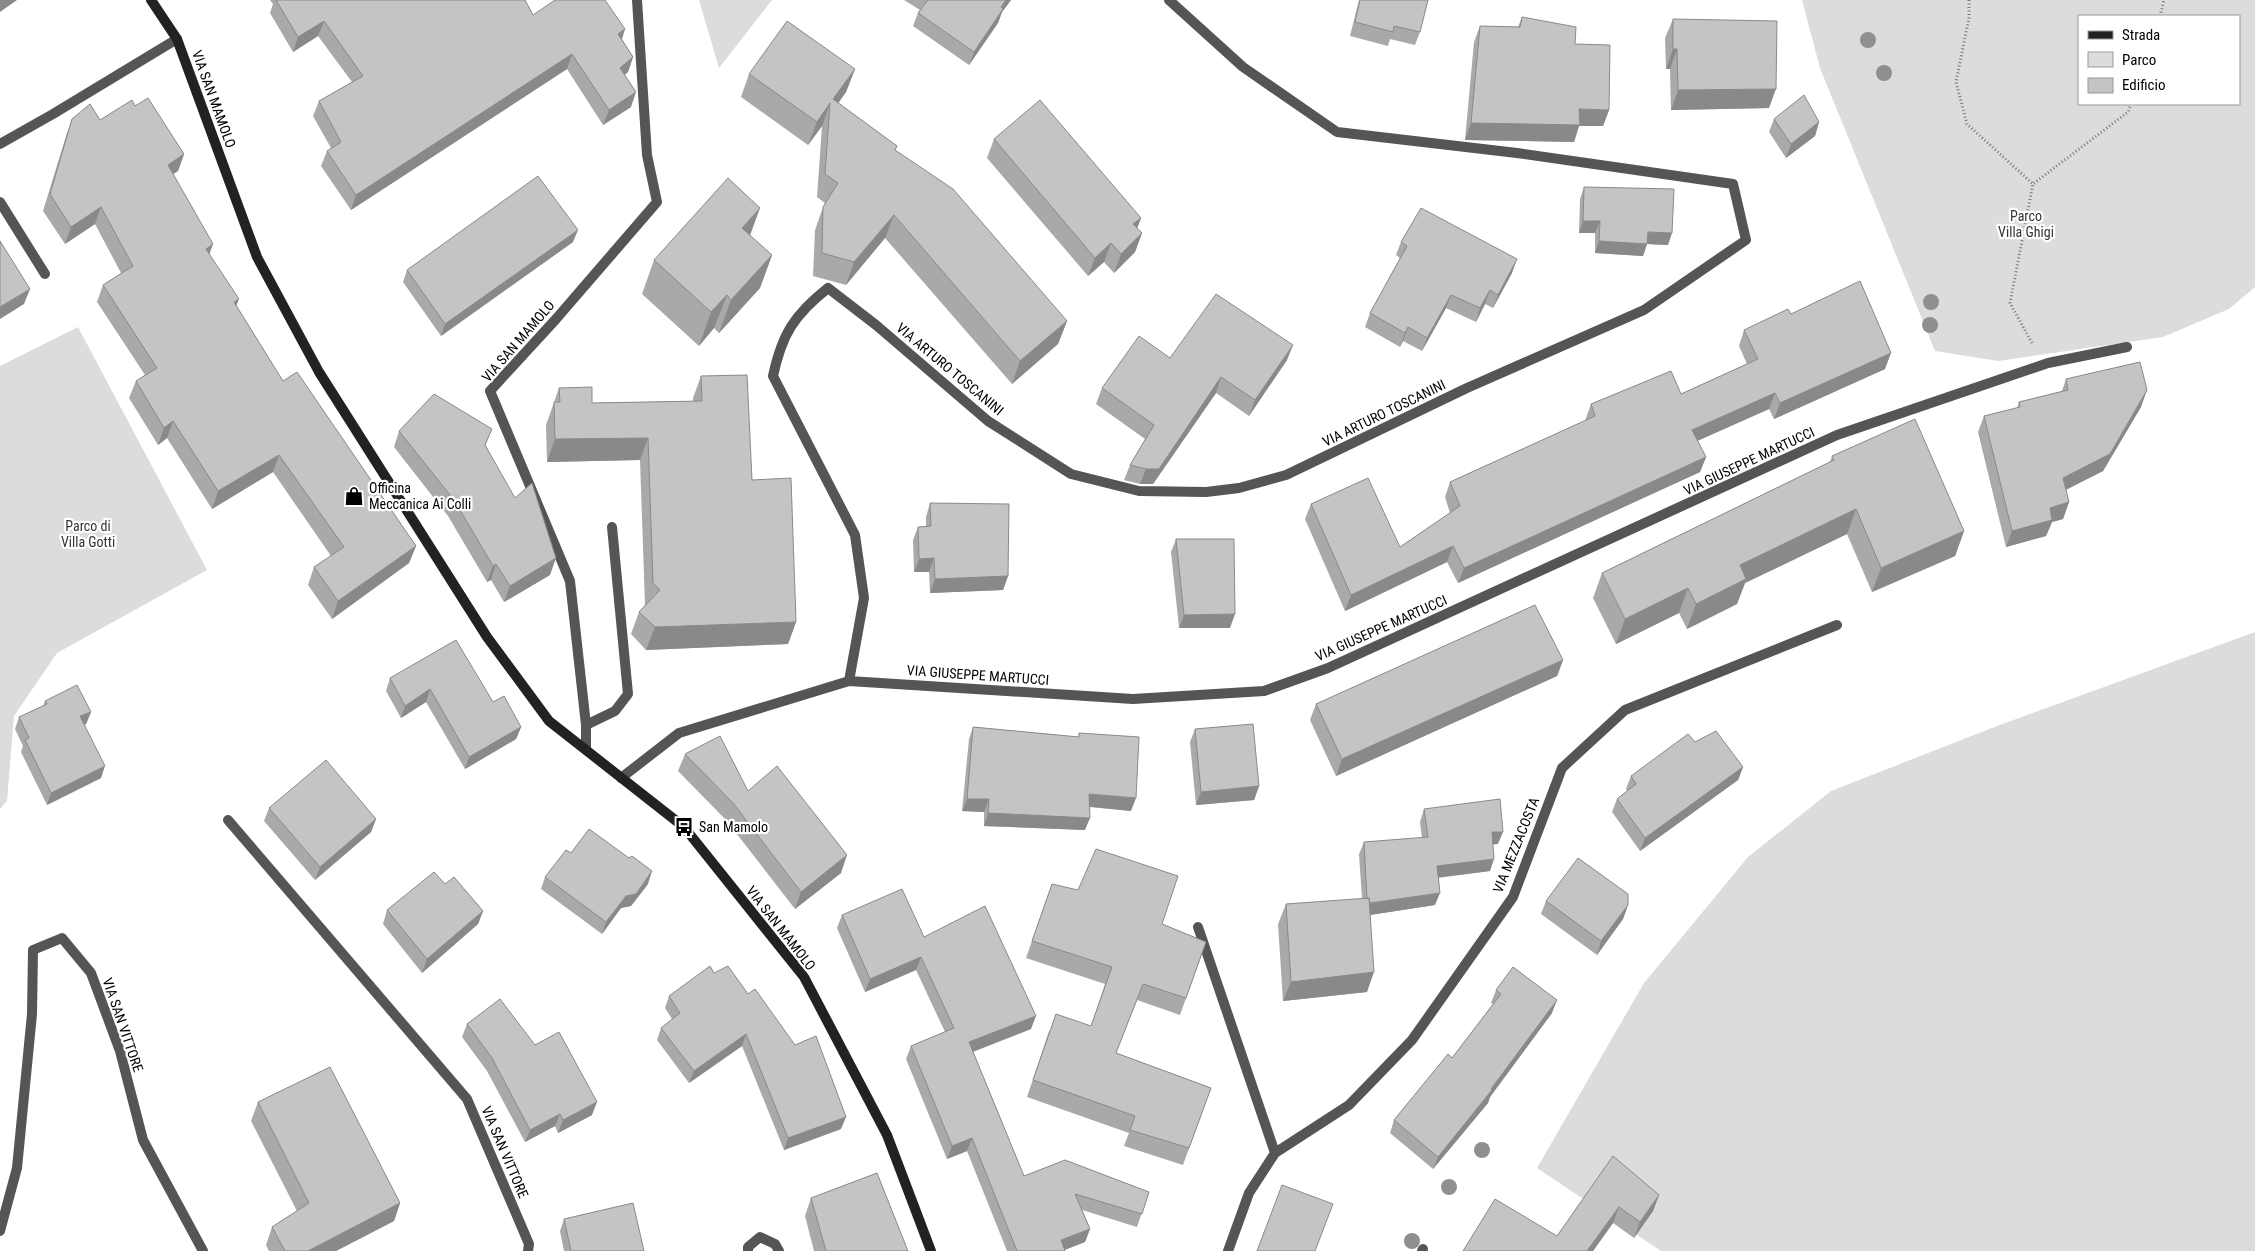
<svg xmlns="http://www.w3.org/2000/svg" width="2255" height="1251" viewBox="0 0 2255 1251" font-family="'Roboto Condensed',sans-serif">
  <rect width="100%" height="100%" fill="#fff"/>
  <!-- green -->
  <path fill="#dcdcdc" fill-rule="evenodd" d="M699 0H772L719 68Z
    M1802 0H2255V287L2229 309 2163 337 1998 361 1935 351 1820 68ZM2079 16H2239V104H2079Z
    M78 327 207 570 57 653 14 716 7 801 0 809V366Z
    M2255 632V1251H1661L1537 1168 1644 983 1748 857 1831 791 1997 726Z"/>
  <g fill="none" stroke-linecap="round" stroke-linejoin="round">
    <!-- path -->
    <path stroke="#777" stroke-width="3" stroke-dasharray="1 2.5" stroke-linecap="butt" d="M1969 0V18L1956 82 1967 124 2033 184
      M2160 16 2164 0
      M2032 343 2010 303 2033 184 2128 112 2131 104"/>
    <!-- service -->
    <path stroke="#555" stroke-width="10" d="M586 725 615 711 628 694 612 527"/>
    <!-- minor -->
    <path stroke="#555" stroke-width="10" d="M0 144 53 114 177 39
      M0 202 45 274
      M849 681 864 598 855 535 773 376C782 334 794 315 828 288L876 325 988 421 1071 474 1139 491 1206 492 1239 488 1286 475 1467 388 1644 310 1746 240 1733 184 1517 153 1337 132 1243 67 1169 0
      M586 748V725L570 581 490 391 556 319 657 202 647 155 637 0
      M621 778 679 733 849 681 1133 699 1264 691 1328 668 1837 435 2048 363 2127 347
      M228 820 467 1099 529 1244 528 1251
      M1198 927 1275 1153
      M0 1231 17 1168 32 1014 33 950 62 938 91 973 120 1051 143 1140 203 1251
      M748 1251V1247L760 1237 775 1244 779 1251
      M1228 1251 1249 1193 1275 1153 1349 1105 1412 1040 1513 897 1562 768 1625 710 1837 625
      M1422 1251 1423 1249"/>
    <!-- secondary -->
    <path stroke="#222" stroke-width="10" d="M151 0 177 39 257 257 319 372 487 637 549 721 684 827 804 977 887 1135 931 1251"/>
  </g>
  <!-- trees -->
  <g fill="#8f8f8f">
    <circle cx="1868" cy="40" r="8"/>
    <circle cx="1884" cy="73" r="8"/>
    <circle cx="1931" cy="302" r="8"/>
    <circle cx="1930" cy="325" r="8"/>
    <circle cx="1482" cy="1150" r="8"/>
    <circle cx="1449" cy="1187" r="8"/>
    <circle cx="1412" cy="1241" r="8"/>
  </g>
  <!-- wall -->
  <path fill="#a9a9a9" d="M270 0H525L533 15 625 29 622 39 633 57 628 72 625 74 631 107 603 125 567 69 351 210 321 166 327 151 331 148 313 116 319 101 352 82 318 36 293 52 270 13 273 4Z
    M904 0H1011L1002 12 998 23 969 65 913 26 918 13 920 10Z
    M1359 0H1428L1420 32 1415 45 1390 39 1388 46 1350 36Z
    M1522 17 1575 44 1609 110 1603 126H1579L1574 142 1465 140 1474 42 1480 26 1518 27Z
    M1673 19 1769 108 1671 110 1670 69H1666L1665 38Z
    M855 69 846 92 838 103 897 146 895 150 1067 321 1058 344 1012 384 885 238 846 285 813 276 815 230 823 207 825 203 817 197 822 126 808 145 741 97 749 74Z
    M135 106 184 154 178 171 173 174 209 254 236 306 283 381 416 546 409 563 332 619 308 585 314 567 331 556 273 472 212 509 167 438 158 445 129 398 136 381 145 375 97 302 103 285 121 273 95 224 65 244 43 211 66 136 72 119 100 120Z
    M1774 119 1819 122 1815 136 1786 158 1769 132Z
    M994 139 1141 218 1137 228 1142 233 1135 252 1114 273 1104 262 1088 276 987 158Z
    M1584 187 1668 245 1647 244 1643 256 1595 253V233H1579L1580 199Z
    M750 236 772 255 760 288 719 333 714 328 699 346 642 294 654 260Z
    M573 242 441 336 403 282 407 270Z
    M1401 242 1512 273 1493 308 1485 304 1476 322 1446 308 1422 351 1403 341 1400 347 1365 327 1370 313 1400 258 1396 255Z
    M1791 314 1885 369 1774 419 1769 409 1697 441 1706 457 1700 472 1458 583 1447 562 1345 611 1305 519 1311 504 1400 547 1450 513 1445 497 1450 482 1585 421 1591 404 1681 394 1747 364 1739 346 1744 330Z
    M1170 358 1287 360 1249 416 1216 393 1153 484H1140L1124 480 1130 465 1145 439 1096 404 1102 388Z
    M701 376 752 480 796 622 788 644 646 650 631 634 639 612 645 605 640 460 547 462 546 425 559 388 592 403 693 401V398Z
    M2066 379 2141 407 2103 471 2066 490 2069 502 2063 519 2052 522 2046 536 2006 547 1978 432 1984 416 2017 408 2019 402 2062 391Z
    M399 431 486 446 550 575 504 602 491 580 487 582 448 516 394 447Z
    M1832 456 1964 531 1955 556 1872 592 1847 534 1745 583 1737 604 1687 629 1679 613 1616 644 1593 598 1602 573 1830 462Z
    M930 503 1008 576 1003 590 930 593 929 572H914L913 540 918 527 926 526V517Z
    M1176 539 1230 628H1179L1171 552Z
    M1563 660 1557 676 1336 776 1310 720 1316 704Z
    M390 678 493 702 521 727 516 739 465 769 426 702 401 718 386 691Z
    M45 701 91 712 86 724 84 725 101 778 47 805 21 752 23 746 15 729 19 717 43 706Z
    M973 727 1078 737 1079 733 1131 811 1089 807 1085 830 984 826V812L962 811 969 739Z
    M1195 729 1259 786 1254 800 1196 805 1190 742Z
    M1695 742 1743 767 1738 780 1640 851 1612 812 1617 799 1627 791 1626 789 1631 776Z
    M685 754 841 873 795 909 726 820 678 771Z
    M269 808 376 819 371 832 315 880 264 821Z
    M1424 809 1498 844H1493L1490 871 1438 878 1435 905 1370 915 1367 992 1283 1001 1278 924 1286 904 1362 899 1359 854 1364 842 1422 838 1420 822Z
    M571 853 648 884 631 906 621 908 602 934 541 889 545 877Z
    M1052 884 1162 924 1206 942 1180 1015 1137 1000 1116 1053 1211 1088 1183 1165 1124 1146 1129 1133 1027 1097 1049 1031 1091 1026 1105 984 1026 958Z
    M1546 901 1628 905 1623 919 1597 955 1541 914Z
    M387 910 483 911 478 924 422 973 383 924Z
    M842 915 924 937 1031 1029 973 1052 1024 1176 1149 1192 1137 1227 1082 1210 1090 1229 1085 1242 1064 1250 1065 1251H1007L967 1151 947 1159 906 1059 911 1046 945 1032 916 970 865 992 837 928Z
    M714 973 841 1129 784 1150 742 1046 689 1083 657 1040 661 1028 672 1019 665 1008 669 996Z
    M1496 990 1552 1013 1490 1097 1488 1103 1433 1169 1390 1133 1394 1120 1452 1058 1493 1004 1491 1003Z
    M467 1024 535 1045 592 1115 558 1133 555 1126 525 1142 487 1071 462 1037Z
    M258 1102 400 1203 394 1221 336 1251H269L266 1245 272 1227 297 1211 251 1121Z
    M1613 1156 1659 1195 1653 1211 1634 1238 1613 1223 1593 1251H1463L1557 1236Z
    M811 1198 908 1251H814L805 1216Z
    M564 1219 644 1251H564L560 1231Z"/>
  <!-- shaded-wall -->
  <path fill="#898989" d="M0 0H17L0 12Z
    M1006 0H1011L1002 12 998 23 969 65 974 52Z
    M324 21 318 36 293 52 298 37Z
    M625 29 620 44 618 34Z
    M1673 49H1677L1670 69H1666Z
    M572 54 567 69 351 210 356 195Z
    M633 57 628 72 615 83 620 68Z
    M855 69 846 92 830 115 833 99Z
    M1776 89 1769 108 1671 110 1678 90Z
    M636 92 631 107 603 125 609 110Z
    M830 103 822 126 808 145 817 122Z
    M1579 109 1609 110 1603 126H1579L1574 142 1465 140 1471 123Z
    M1819 122 1815 136 1786 158 1791 144Z
    M184 154 178 171 161 182 168 165Z
    M101 207 95 224 65 244 71 227Z
    M760 208 748 241 742 228Z
    M894 215 885 238 846 285 854 262Z
    M1141 218 1134 237 1133 224Z
    M1583 221H1600L1595 233H1579Z
    M578 230 573 242 441 336 445 324Z
    M1648 232 1672 233 1668 245 1647 244 1643 256 1595 253 1599 241Z
    M1142 233 1135 252 1114 273 1121 254Z
    M1111 243 1104 262 1088 276 1095 258Z
    M213 244 207 261 206 249Z
    M772 255 760 288 719 333 731 300Z
    M1517 259 1512 273 1493 308 1498 295Z
    M30 289 24 304 0 319V307Z
    M1490 290 1485 304 1476 322 1480 308Z
    M727 295 714 328 699 346 711 312Z
    M1451 295 1446 308 1422 351 1427 338Z
    M239 299 232 317 234 302Z
    M1067 321 1058 344 1012 384 1020 361Z
    M1408 327 1403 341 1400 347 1405 333Z
    M1293 345 1287 360 1249 416 1255 400Z
    M1891 353 1885 369 1774 419 1780 403Z
    M1221 377 1216 393 1153 484H1140L1146 469Z
    M2147 390 2141 407 2103 471 2057 494 2063 478Z
    M1775 393 1769 409 1686 446 1692 430Z
    M173 421 167 438 158 445 164 428Z
    M648 438 640 460 547 462 555 439Z
    M279 455 273 472 212 509 218 491Z
    M1706 457 1700 472 1458 583 1464 568Z
    M2069 502 2063 519 2052 522 2046 536 2006 547 2012 531 2050 508Z
    M1856 509 1847 534 1745 583 1737 604 1687 629 1696 604 1740 565Z
    M1964 531 1955 556 1872 592 1881 568Z
    M416 546 409 563 332 619 338 601Z
    M1453 546 1447 562 1345 611 1351 595Z
    M556 558 550 575 504 602 510 586Z
    M934 558 929 572H914L919 559Z
    M496 564 491 580 487 582 493 566Z
    M1008 576 1003 590 930 593 935 579Z
    M1688 588 1679 613 1616 644 1625 619Z
    M1235 614 1230 628H1179L1184 615Z
    M796 622 788 644 646 650 655 627Z
    M1563 660 1557 676 1336 776 1342 759Z
    M430 689 426 702 401 718 405 706Z
    M91 712 86 724 76 728 80 716Z
    M521 727 516 739 465 769 469 757Z
    M105 766 101 778 47 805 51 793Z
    M1743 767 1738 780 1640 851 1645 838Z
    M1259 786 1254 800 1196 805 1201 792Z
    M1089 794 1136 798 1131 811 1084 806Z
    M967 799H989L984 812 962 811Z
    M988 813 1090 818 1085 830 984 826Z
    M376 819 371 832 315 880 320 867Z
    M1492 832H1503L1498 844 1488 845Z
    M847 855 841 873 795 909 801 892Z
    M1494 859 1490 871 1433 878 1437 866Z
    M652 871 648 884 631 906 621 908 602 934 606 922 626 896Z
    M1440 893 1435 905 1363 916 1368 904Z
    M1628 905 1623 919 1597 955 1601 941Z
    M483 911 478 924 422 973 427 959Z
    M921 957 916 970 865 992 870 979Z
    M1374 972 1367 992 1283 1001 1291 982Z
    M1557 1000 1552 1013 1490 1097 1488 1103 1433 1169 1438 1157 1491 1089Z
    M1036 1016 1031 1029 964 1055 969 1042Z
    M746 1034 742 1046 689 1083 694 1071Z
    M597 1102 592 1115 558 1133 563 1120Z
    M560 1114 555 1126 525 1142 530 1130Z
    M846 1117 841 1129 784 1150 788 1138Z
    M972 1138 967 1151 947 1159 952 1146Z
    M1659 1195 1653 1211 1634 1238 1640 1222Z
    M400 1203 394 1221 336 1251H308Z
    M1619 1207 1613 1223 1593 1251H1587Z
    M1090 1229 1085 1242 1062 1251 1061 1240Z"/>
  <!-- building -->
  <path fill="#c4c4c4" stroke="#898989" d="M276 0H525L533 15 555 0H605L625 29 618 34 633 57 620 68 636 92 609 110 572 54 356 195 327 151 341 142 319 101 363 76 324 21 298 37Z
    M928 0H1006L1001 7 1003 9 974 52 918 13Z
    M1360 0H1428L1420 32 1394 26 1393 32 1355 22Z
    M1522 17 1576 27 1575 44 1610 45 1609 110 1579 109 1580 125 1471 123 1480 26 1520 27Z
    M1673 19 1777 21 1776 89 1678 90 1677 49H1673Z
    M787 21 855 69 833 99 897 146 895 150 953 189 1067 321 1020 361 894 215 854 262 822 253 823 207 838 183 825 174 830 103 817 122 749 74Z
    M1804 95 1819 122 1791 144 1774 119Z
    M148 98 184 154 168 165 213 244 206 249 239 299 234 302 283 381 297 372 416 546 338 601 314 567 344 547 279 455 218 491 173 421 164 428 136 381 157 368 103 285 133 266 101 207 71 227 50 194 72 119 90 104 100 120 132 100 135 106Z
    M1040 100 1141 218 1133 224 1142 233 1121 254 1111 243 1095 258 994 139Z
    M538 176 578 230 445 324 407 270Z
    M728 178 760 208 742 228 772 255 731 300 727 295 711 312 654 260Z
    M1584 187 1674 189 1672 233 1648 232 1647 244 1599 241 1600 221H1583Z
    M1421 208 1517 259 1498 295 1490 290 1480 308 1451 295 1427 338 1408 327 1405 333 1370 313 1407 246 1401 242Z
    M0 241 30 289 0 307Z
    M1860 281 1891 353 1780 403 1775 393 1692 430 1706 457 1464 568 1453 546 1351 595 1311 504 1368 478 1400 547 1460 506 1450 482 1595 416 1591 404 1671 371 1681 394 1758 359 1744 330 1788 309 1791 314Z
    M1216 294 1293 345 1255 400 1221 377 1159 469H1146L1130 465 1154 425 1102 388 1139 336 1170 358Z
    M2140 362 2147 390 2110 454 2063 478 2069 502 2050 508 2052 520 2012 531 1984 416 2020 407 2019 402 2068 390 2066 379Z
    M747 375 752 480 791 478 796 622 655 627 639 612 660 590 653 583 648 438 555 439 554 402H560L559 388 592 387V403L702 401 701 376Z
    M434 394 492 429 485 445 515 498 532 483 556 558 510 586 496 564 493 566 454 500 399 431Z
    M1915 419 1964 531 1881 568 1856 509 1740 565 1746 579 1696 604 1688 588 1625 619 1602 573 1834 460 1832 456Z
    M930 503 1009 504 1008 576 935 579 934 558 919 559 918 527 931 526Z
    M1176 539H1234L1235 614 1184 615Z
    M1535 605 1563 660 1342 759 1316 704Z
    M456 640 493 702 504 696 521 727 469 757 430 689 405 706 390 678Z
    M77 685 91 712 80 716 105 766 51 793 25 740 29 738 19 717 47 704 45 701Z
    M1253 724 1259 786 1201 792 1195 729Z
    M973 727 1079 737V733L1139 737 1136 798 1089 794 1090 818 988 813 989 799H967Z
    M1716 731 1743 767 1645 838 1617 799 1636 784 1631 776 1688 734 1695 742Z
    M720 736 748 791 777 766 847 855 801 892 733 803 685 754Z
    M326 760 376 819 320 867 269 808Z
    M1500 799 1503 832H1492L1494 859 1437 866 1440 893 1370 903 1369 898 1367 899 1364 842 1428 837 1424 809Z
    M589 829 629 858 632 856 652 871 636 894 626 896 606 922 545 877 566 850 571 853Z
    M1096 849 1178 876 1162 924 1206 942 1186 998 1143 984 1116 1053 1211 1088 1189 1148 1130 1130 1135 1116 1033 1080 1056 1014 1091 1026 1112 967 1032 941 1052 884 1078 890Z
    M1578 858 1628 894V905L1601 941 1546 901Z
    M434 872 445 884 454 877 483 911 427 959 387 910Z
    M902 889 924 937 985 906 1036 1016 969 1042 1024 1176 1065 1160 1149 1192 1142 1214 1075 1194 1090 1229 1061 1240 1065 1251H1017L972 1138 952 1146 911 1046 954 1028 921 957 870 979 842 915Z
    M1369 898 1374 972 1291 982 1286 904Z
    M710 966 714 973 728 966 748 994 755 989 795 1045 816 1036 846 1117 788 1138 746 1034 694 1071 661 1028 680 1013 669 996Z
    M1513 967 1557 1000 1491 1089 1492 1090 1438 1157 1394 1120 1448 1054 1452 1058 1501 994 1496 990Z
    M500 999 535 1045 559 1032 597 1102 563 1120 560 1114 530 1130 492 1058 467 1024Z
    M330 1067 400 1203 308 1251H285L272 1227 309 1203 258 1102Z
    M1613 1156 1659 1195 1640 1222 1619 1207 1587 1251H1463L1495 1199 1557 1236Z
    M877 1173 908 1251H826L811 1198Z
    M1282 1185 1333 1204 1315 1251H1257Z
    M633 1203 644 1251H571L564 1219Z"/>
  <!-- icons -->
  <defs>
    <g id="shop-bare" transform="scale(1.5)"><path d="M-5-2.5h2.3a2.7 3.5 0 0 1 5.4 0H5L5.5 6h-11ZM-1.5-2.5h3a1.5 2.3 0 0 0-3 0Z" fill="#000" stroke="#fff" stroke-width="2.5" paint-order="stroke"/></g>
    <g id="bus-bare" transform="scale(1.5)"><path d="M-5-6H5V4H4V6H2V4H-2V6H-4V4H-5ZM-3.5-4V0h7V-4ZM-3.5 1.2v1.5H-2V1.2ZM2 1.2v1.5H3.5V1.2Z" fill="#000" stroke="#fff" stroke-width="2.5" paint-order="stroke"/></g>
  </defs>
  <g fill-rule="evenodd">
    <use href="#shop-bare" x="354" y="496"/>
    <use href="#bus-bare" x="684" y="827"/>
  </g>
  <g text-anchor="middle" dominant-baseline="central" stroke-width="4.5" stroke-linejoin="round" paint-order="stroke">
    <!-- street labels -->
    <g font-size="14" fill="#000" stroke="#fff">
      <text transform="translate(214 99) rotate(70)">VIA SAN MAMOLO</text>
      <text transform="translate(518 341) rotate(-49)">VIA SAN MAMOLO</text>
      <text transform="translate(950 369) rotate(40)">VIA ARTURO TOSCANINI</text>
      <text transform="translate(1384 413) rotate(-26)">VIA ARTURO TOSCANINI</text>
      <text transform="translate(1749 461) rotate(-25)">VIA GIUSEPPE MARTUCCI</text>
      <text transform="translate(1381 628) rotate(-24)">VIA GIUSEPPE MARTUCCI</text>
      <text transform="translate(978 675) rotate(4)">VIA GIUSEPPE MARTUCCI</text>
      <text transform="translate(1516 845) rotate(-68)">VIA MEZZACOSTA</text>
      <text transform="translate(781 928) rotate(52)">VIA SAN MAMOLO</text>
      <text transform="translate(123 1025) rotate(71)">VIA SAN VITTORE</text>
      <text transform="translate(505 1152) rotate(67)">VIA SAN VITTORE</text>
    </g>
    <!-- park labels -->
    <g font-size="14" fill="#333" stroke="#fff">
      <text x="2026" y="216">Parco<tspan x="2026" dy="16">Villa Ghigi</tspan></text>
      <text x="88" y="526">Parco di<tspan x="88" dy="16">Villa Gotti</tspan></text>
    </g>
    <!-- poi labels -->
    <g font-size="14" fill="#000" stroke="#fff" text-anchor="start">
      <text x="369" y="488">Officina<tspan x="369" dy="16">Meccanica Ai Colli</tspan></text>
      <text x="699" y="827">San Mamolo</text>
    </g>
  </g>
  <!-- legend -->
  <rect x="2078" y="15" width="162" height="90" fill="#ffffff" stroke="#999999"/>
  <rect x="2088" y="31" width="25" height="8" fill="#222222" stroke="#999999"/>
  <text x="2122" y="40" font-size="15" fill="#000000">Strada</text>
  <rect x="2088" y="52" width="25" height="15" fill="#dcdcdc" stroke="#999999"/>
  <text x="2122" y="65" font-size="15" fill="#000000">Parco</text>
  <rect x="2088" y="78" width="25" height="15" fill="#c4c4c4" stroke="#999999"/>
  <text x="2122" y="90" font-size="15" fill="#000000">Edificio</text>
</svg>
